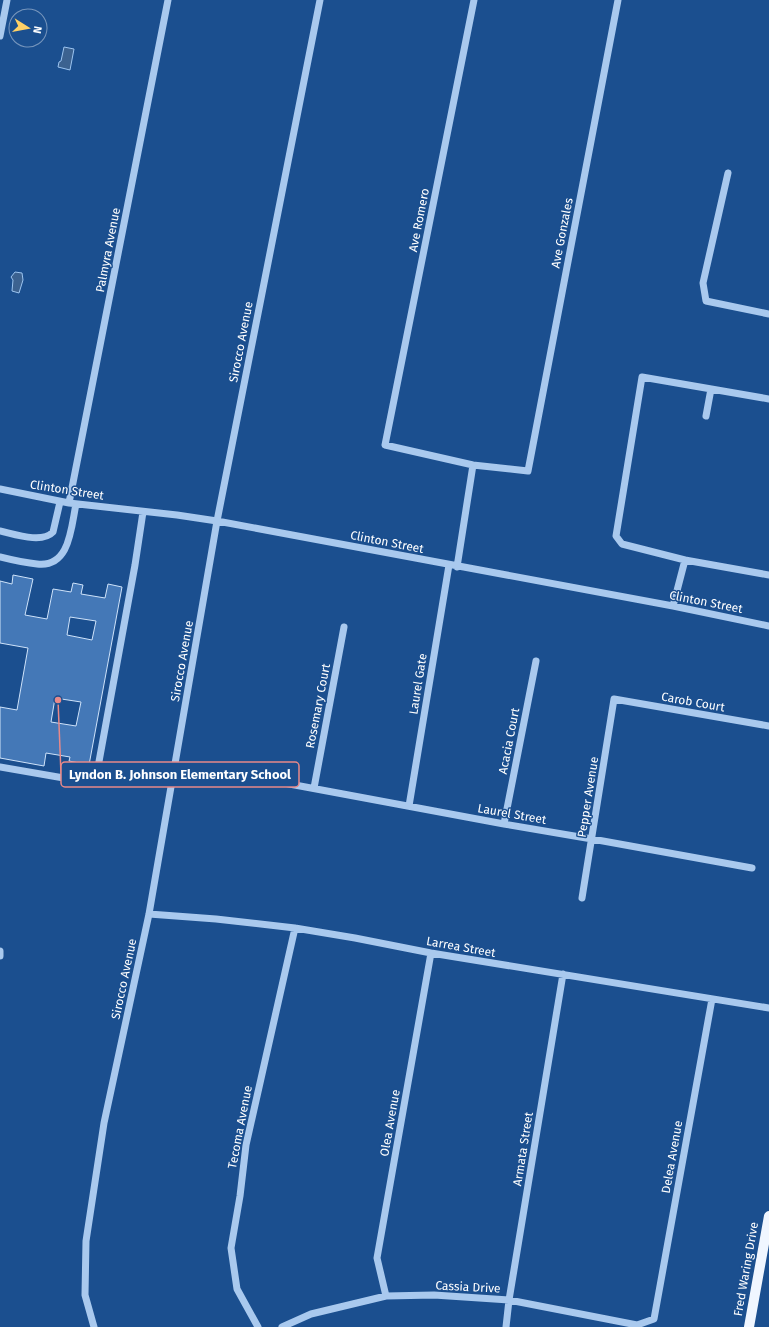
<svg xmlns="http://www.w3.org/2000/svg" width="769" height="1327" viewBox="0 0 769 1327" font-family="'Fira Sans',sans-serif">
  <rect width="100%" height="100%" fill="#1b4f8f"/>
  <!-- water -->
  <path fill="#3c6290" stroke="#9cc4f0" d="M64 47 74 49 70 70 58 67 59 62 61 61Z
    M15 272 22 273 23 280 19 293 12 291 13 280 11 277Z"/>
  <!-- building -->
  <path fill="#4478b7" stroke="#cfe3fa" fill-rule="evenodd" d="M13 575 33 579 25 615 47 619 53 589 71 592 73 583 83 585 81 594 105 598 108 584 122 587 89 765 69 761 70 757 46 753 44 766 0 758V707L17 710 28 648 0 643V581L12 584ZM70 617 96 621 92 640 67 635ZM55 698 81 702 76 726 51 722Z"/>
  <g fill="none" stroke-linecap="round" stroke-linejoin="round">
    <!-- minor -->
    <path stroke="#a9c9ee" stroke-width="7" d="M474 0 385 445 473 465 528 471 618 0
      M0 36 7 0
      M728 173 703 283 706 301 769 314
      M706 416 711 389
      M0 489 69 503 177 515 217 521 673 606 769 626
      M69 503 168 0
      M0 531C14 534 42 544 53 532L60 502
      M0 557C12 560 24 563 37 564 70 568 71 528 76 504
      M685 560 769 575
      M457 567 473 465
      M673 606 685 560 622 544 616 536 642 377 769 399
      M0 767 81 781 92 776 98 767 135 565 143 512
      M268 780 504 824 592 839 752 868
      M314 788 344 627
      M409 806 449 565
      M504 824 536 661
      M582 898 614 699 769 726
      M149 914 216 919 295 928 355 938 431 953 769 1008
      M0 951V956
      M386 1296 377 1258 431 953
      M94 1327 85 1295 86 1241 104 1123 149 914 217 521 320 0
      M258 1327 237 1289 231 1248 240 1196 246 1145 295 928
      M282 1327 311 1314 386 1296 434 1295 509 1300 637 1325 654 1319 712 999
      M506 1327 509 1300 563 974"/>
    <!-- major -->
    <path stroke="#f0f6ff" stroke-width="10" d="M749 1327 769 1216"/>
  </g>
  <g text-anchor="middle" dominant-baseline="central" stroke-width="3" stroke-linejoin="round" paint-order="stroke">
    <!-- street labels -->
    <g font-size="12" fill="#fff" stroke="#1b4f8f">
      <text transform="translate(419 220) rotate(-79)">Ave Romero</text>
      <text transform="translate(562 233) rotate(-79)">Ave Gonzales</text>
      <text transform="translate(108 250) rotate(-79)">Palmyra Avenue</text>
      <text transform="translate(241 342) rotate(-79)">Sirocco Avenue</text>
      <text transform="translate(67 490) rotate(9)">Clinton Street</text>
      <text transform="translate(387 542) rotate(11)">Clinton Street</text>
      <text transform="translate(706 602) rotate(11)">Clinton Street</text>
      <text transform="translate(182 661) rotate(-80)">Sirocco Avenue</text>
      <text transform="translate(418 684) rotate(-81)">Laurel Gate</text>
      <text transform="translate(693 702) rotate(10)">Carob Court</text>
      <text transform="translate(318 706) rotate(-79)">Rosemary Court</text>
      <text transform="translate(509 741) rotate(-79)">Acacia Court</text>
      <text transform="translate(588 797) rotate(-81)">Pepper Avenue</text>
      <text transform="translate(512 814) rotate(10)">Laurel Street</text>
      <text transform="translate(461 947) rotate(10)">Larrea Street</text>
      <text transform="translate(124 979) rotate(-78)">Sirocco Avenue</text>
      <text transform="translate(390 1123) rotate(-80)">Olea Avenue</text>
      <text transform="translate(240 1127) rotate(-79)">Tecoma Avenue</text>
      <text transform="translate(523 1149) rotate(-81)">Armata Street</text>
      <text transform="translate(672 1157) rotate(-80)">Delea Avenue</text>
      <text transform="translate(746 1269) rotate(-80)">Fred Waring Drive</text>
      <text transform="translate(468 1287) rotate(3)">Cassia Drive</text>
    </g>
  </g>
  <!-- callouts -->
  <path fill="none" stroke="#e88989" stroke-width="1.5" d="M58 700L61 774"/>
  <circle fill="#e88989" stroke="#1b4f8f" stroke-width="1.5" cx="58" cy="700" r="4"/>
  <rect fill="#1b4f8f" stroke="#e88989" stroke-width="1.5" x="61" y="762" width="238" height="25" rx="4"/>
  <g font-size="13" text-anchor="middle" font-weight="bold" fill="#fff">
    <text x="180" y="779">Lyndon B. Johnson Elementary School</text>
  </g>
  <!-- north arrow -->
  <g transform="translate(28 28) rotate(101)"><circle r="19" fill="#1b4f8f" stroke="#7695bc"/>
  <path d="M0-3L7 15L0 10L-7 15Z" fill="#ffd166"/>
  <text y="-6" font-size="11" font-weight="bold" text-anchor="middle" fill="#ffffff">N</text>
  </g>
</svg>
